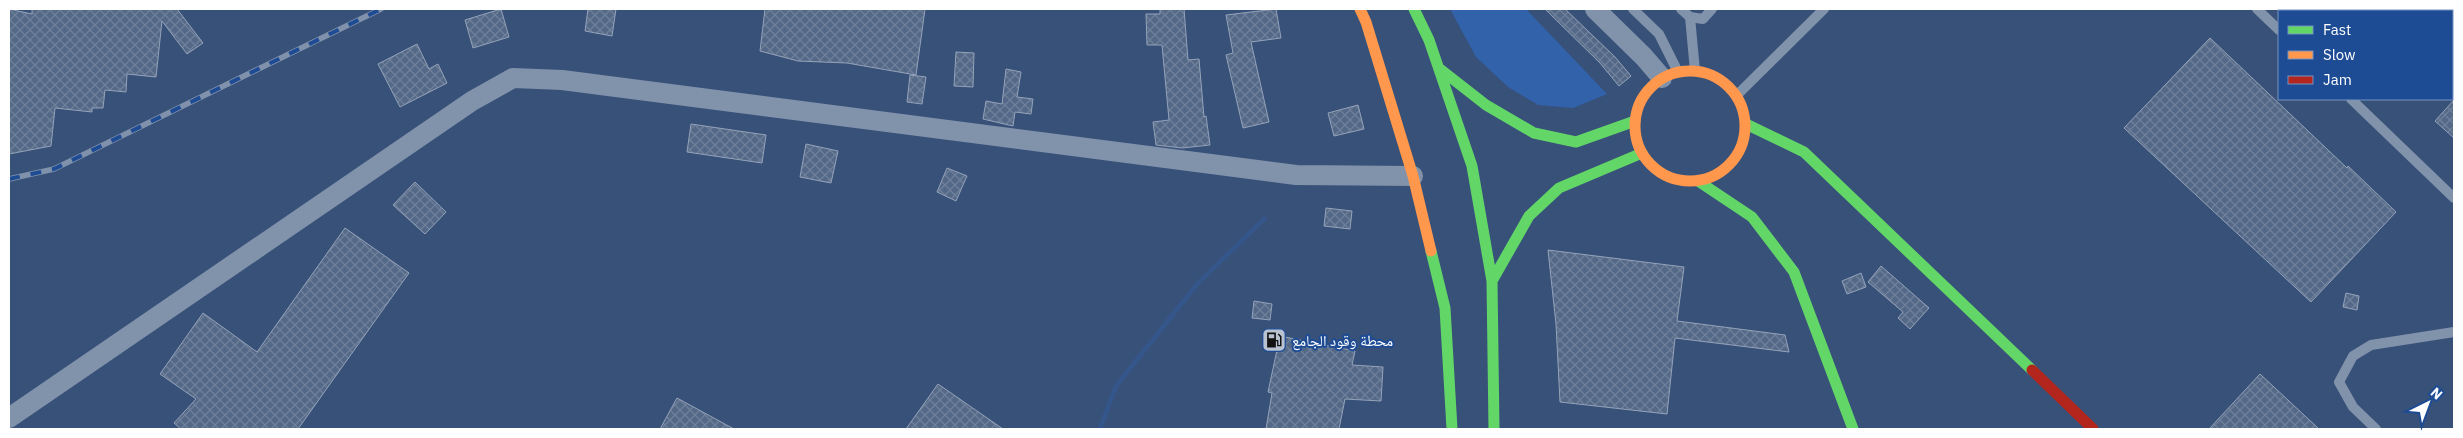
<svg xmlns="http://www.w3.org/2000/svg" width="2463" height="438" viewBox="0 0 2463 438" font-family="'IBM Plex Sans','Noto Naskh Arabic',sans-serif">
  <defs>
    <pattern id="building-cross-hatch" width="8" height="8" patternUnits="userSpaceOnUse" patternTransform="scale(1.25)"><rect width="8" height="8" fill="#546988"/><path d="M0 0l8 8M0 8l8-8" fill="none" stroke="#6e809a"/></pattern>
  </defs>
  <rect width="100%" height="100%" fill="#385179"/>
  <!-- grass -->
  <path fill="#3162aa" d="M1450 9H1526L1607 94 1573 108 1538 105 1508 87 1476 57Z"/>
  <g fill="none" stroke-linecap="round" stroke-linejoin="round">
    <!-- stream -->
    <path stroke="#35568a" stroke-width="5" d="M1100 429 1116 386 1197 284 1264 219"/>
  </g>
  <!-- building -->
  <path fill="url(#building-cross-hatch)" stroke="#95a3b9" d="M9 9 32 14V9H177L203 43 187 54 162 21 156 77 127 74 126 92 105 90 103 108H92V112L55 108 51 146 9 154Z
    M501 9 509 37 473 48 465 20Z
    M588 9H616L612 36 585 31Z
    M765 9H925L916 75 847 63 798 61 760 51Z
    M1160 9H1184L1188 60 1199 59 1204 117 1206 116 1210 145 1182 148 1156 145 1153 122 1169 120 1162 45H1147L1146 14H1160Z
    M1276 9 1281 38 1251 42 1269 122 1243 128 1226 55 1233 53 1226 15Z
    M1545 9H1565L1615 57 1631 76 1619 86 1600 63Z
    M2210 38 2347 168 2348 166 2396 212 2311 302 2124 128Z
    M417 44 429 69 438 64 447 83 400 107 378 64Z
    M956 52 974 53 973 87 954 86Z
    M1006 69 1021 72 1017 97 1033 99 1031 114 1015 112 1013 126 983 119 986 101 1002 104Z
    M910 75 926 77 922 104 907 102Z
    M2454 100V138L2435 121Z
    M1358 105 1364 129 1334 136 1328 113Z
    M691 124 766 135 762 163 687 152Z
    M806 144 838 151 831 183 800 177Z
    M947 168 967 176 956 201 937 192Z
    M415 182 446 212 425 234 393 205Z
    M1326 208 1352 211 1350 229 1324 226Z
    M345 228 409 273 298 429H181L174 423 196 399 160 374 203 313 257 352Z
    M1548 250 1684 267 1677 321 1785 335 1789 352 1675 338 1667 414 1560 402 1556 324Z
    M1881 266 1929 308 1910 329 1898 318 1903 312 1868 282Z
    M1861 273 1866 287 1847 294 1842 281Z
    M2346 293 2359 296 2357 310 2343 307Z
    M1254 301 1272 304 1270 320 1252 318Z
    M1280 336 1355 351 1352 365 1383 367 1381 401 1345 399 1339 429H1266L1272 393 1268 392Z
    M2260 374 2319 429H2209Z
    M938 384 1003 429H906Z
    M677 398 734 429H660Z"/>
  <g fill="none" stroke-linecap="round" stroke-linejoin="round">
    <!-- lane -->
    <path stroke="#8192ab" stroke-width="10" d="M1633 9 1659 34 1678 72
      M1681 9 1690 17 1695 71
      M2257 9 2279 30
      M1690 17 1703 19 1712 9
      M1737 95 1824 9
      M2351 99 2454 198
      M2376 429 2353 407 2339 382 2353 356 2371 345 2454 332"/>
    <!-- street -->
    <path stroke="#8192ab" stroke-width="20" d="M1595 9 1644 57 1662 78
      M9 418 472 101 513 78 562 80 1296 175 1413 176"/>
    <!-- fast -->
    <path stroke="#63d668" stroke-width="11" d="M1414 9 1429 40 1472 166 1492 281 1494 429
      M1440 69 1486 105 1534 133 1576 142 1635 121
      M1746 124 1804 152 2032 370
      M1698 181 1752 217 1794 272 1853 429
      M1431 251 1445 308 1452 429
      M1492 281 1529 216 1559 188 1642 153"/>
    <!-- slow -->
    <path stroke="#ff974d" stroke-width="11" d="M1360 9 1366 22 1413 176 1431 251
      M1635 126a55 55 0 1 1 110 0a55 55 0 1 1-110 0Z"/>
    <!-- jam -->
    <path stroke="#b3261e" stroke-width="11" d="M2032 370 2093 429"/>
    <!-- rail casing -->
    <g stroke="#8091ab" stroke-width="5.5">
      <path id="rail" d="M9 179 54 169 381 9"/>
    </g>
    <!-- rail -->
    <use href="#rail" stroke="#1d4b94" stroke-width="4" stroke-dasharray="11" stroke-linecap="butt"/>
  </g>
  <!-- icons -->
  <defs>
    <g id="fuel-square" transform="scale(1.25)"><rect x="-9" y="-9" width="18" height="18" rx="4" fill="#b9c2d0" stroke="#1d4b94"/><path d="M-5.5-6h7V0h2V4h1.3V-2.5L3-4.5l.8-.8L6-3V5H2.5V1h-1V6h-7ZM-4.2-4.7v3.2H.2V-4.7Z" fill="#111"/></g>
  </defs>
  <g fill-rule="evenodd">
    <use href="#fuel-square" x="1274" y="340"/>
  </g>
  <g text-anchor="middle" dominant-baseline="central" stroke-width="4" stroke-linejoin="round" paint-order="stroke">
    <!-- poi labels -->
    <g font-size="15" fill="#fff" stroke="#1d4b94" text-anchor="start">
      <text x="1292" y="340">محطة وقود الجامع</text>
    </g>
  </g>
  <!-- border -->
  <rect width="2463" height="438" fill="none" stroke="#ffffff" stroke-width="20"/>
  <!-- legend -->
  <rect x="2278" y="10" width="175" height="90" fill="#1d4b94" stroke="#7793bf"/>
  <rect x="2288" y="26" width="25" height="8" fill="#63d668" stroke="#7793bf"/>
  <text x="2323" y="35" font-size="15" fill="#ffffff">Fast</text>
  <rect x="2288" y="51" width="25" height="8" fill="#ff974d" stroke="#7793bf"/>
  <text x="2323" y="60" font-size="15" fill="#ffffff">Slow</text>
  <rect x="2288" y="76" width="25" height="8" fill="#b3261e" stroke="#7793bf"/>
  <text x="2323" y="85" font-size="15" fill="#ffffff">Jam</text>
  <!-- north arrow -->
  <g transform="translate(2428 403) rotate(42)" stroke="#1d4b94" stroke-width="4" paint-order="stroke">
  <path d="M0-4L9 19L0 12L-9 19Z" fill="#ffffff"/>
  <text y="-8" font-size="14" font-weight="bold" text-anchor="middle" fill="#ffffff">N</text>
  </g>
</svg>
